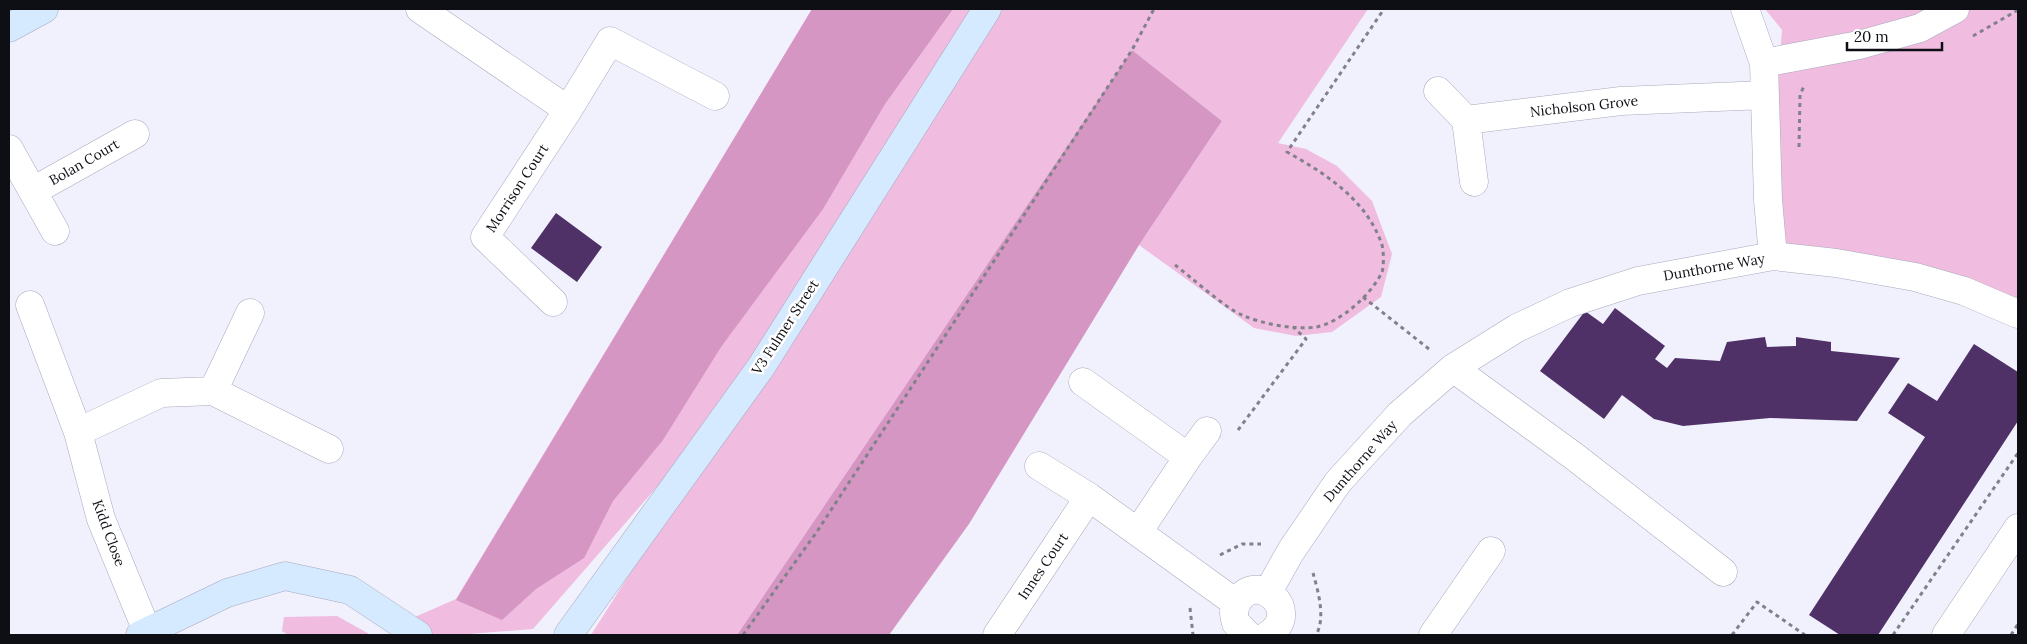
<svg xmlns="http://www.w3.org/2000/svg" width="2027" height="644" viewBox="0 0 2027 644" font-family="Lora,serif">
  <rect width="100%" height="100%" fill="#f0f1fd"/>
  <!-- green -->
  <path fill="#f0bce0" d="M812 9H1368L1278 143 1306 149 1337 166 1372 201 1392 254 1381 297 1332 332 1296 336 1254 328 1139 245 1222 121 1132 50 737 635H591L758 371 533 629 456 635H418L401 623 456 599Z
    M1765 9H2018V314L1773 256 1768 200 1782 30Z
    M337 616 371 635H288L282 631 284 617Z"/>
  <!-- forest -->
  <path fill="#d696c3" d="M812 9H953L885 104 823 209 721 347 663 440 613 501 584 558 536 589 502 620 456 600Z
    M1132 50 1222 121 1139 245 969 524 889 635H737Z"/>
  <!-- building -->
  <path fill="#4f3067" d="M556 213 602 247 577 282 531 248Z
    M1615 308 1665 346 1655 359 1667 368 1675 358 1720 361 1727 342 1765 337 1767 347 1796 346V337L1831 342V351L1900 358 1857 421 1770 418 1683 426 1654 419 1622 395 1604 419 1540 371 1585 311 1603 324Z
    M1974 344 2018 372V421L1878 635H1840L1809 615 1925 437 1888 413 1908 383 1937 401Z"/>
  <g fill="none" stroke-linecap="round" stroke-linejoin="round">
    <!-- street casing -->
    <g stroke="#a7aabc" stroke-width="29">
      <path id="street" d="M420 9 568 110 485 237 553 302
        M1745 9 1764 63 1768 200 1773 256
        M1764 63 1859 45 1920 28 1955 9
        M1438 91 1466 120
        M568 110 610 41 715 96
        M9 149 55 231
        M1474 182 1466 120 1621 101 1765 95
        M33 191 135 134
        M30 305 78 432 101 519 147 631 152 635
        M1453 368 1575 457 1723 572
        M1083 382 1188 457 1138 532
        M213 391 250 313
        M78 432 161 393 213 391 329 449
        M1188 457 1207 431
        M1039 466 1089 497 1236 603
        M1268 592 1291 551 1338 482 1400 414 1453 368 1517 328 1570 303 1638 281 1773 256 1836 263 1915 277 1964 291 2018 314
        M997 635 1089 497
        M1248 635 1236 623C1233 615 1233 608 1238 601 1257 570 1304 611 1268 635
        M1433 635 1491 551
        M1946 635 2018 528"/>
    </g>
    <!-- secondary casing -->
    <g stroke="#a7aabc" stroke-width="29">
      <path id="secondary" d="M9 28 44 9
        M140 635 227 593 285 576 350 590 418 635
        M568 635 761 367 987 9"/>
    </g>
    <!-- path -->
    <path stroke="#81818b" stroke-width="3" stroke-dasharray="4 4" stroke-linecap="butt" d="M1973 36 2018 10
      M1799 147 1800 95 1804 86
      M1175 265C1191 277 1225 308 1242 315 1263 324 1293 330 1316 327 1340 323 1372 294 1382 272 1384 267 1384 248 1381 242 1365 199 1326 174 1287 152L1384 9
      M1363 297 1429 349
      M1238 430 1306 339 1293 327
      M1220 555 1242 544H1261
      M1313 573C1318 591 1326 618 1316 635
      M1190 608 1193 635
      M743 635 816 533 1132 50 1154 9
      M1732 635 1757 602 1805 635
      M1893 635 2018 453
      M2011 635 2018 624"/>
    <!-- street -->
    <use href="#street" stroke="#fff" stroke-width="28"/>
    <!-- secondary -->
    <use href="#secondary" stroke="#d5e9ff" stroke-width="28"/>
  </g>
  <g text-anchor="middle" dominant-baseline="central" stroke-width="5" stroke-linejoin="round" paint-order="stroke">
    <!-- street labels -->
    <g font-size="14" fill="#0e0e15" stroke="#fff">
      <text transform="translate(1584 106) rotate(-6)">Nicholson Grove</text>
      <text transform="translate(84 162) rotate(-30)">Bolan Court</text>
      <text transform="translate(517 188) rotate(-57)">Morrison Court</text>
      <text transform="translate(1714 267) rotate(-10)">Dunthorne Way</text>
      <text transform="translate(785 327) rotate(-57)">V3 Fulmer Street</text>
      <text transform="translate(1360 461) rotate(-49)">Dunthorne Way</text>
      <text transform="translate(109 533) rotate(70)">Kidd Close</text>
      <text transform="translate(1043 566) rotate(-56)">Innes Court</text>
    </g>
  </g>
  <!-- border -->
  <rect width="2027" height="644" fill="none" stroke="#0e0e15" stroke-width="20"/>
  <!-- scale -->
  <path d="M1847 42v8h95v-8" fill="none" stroke="#0e0e15" stroke-width="2.5"/>
  <text x="1854" y="42" font-size="15" fill="#0e0e15" stroke="#ffffff" stroke-width="4" paint-order="stroke">20 m</text>
</svg>
